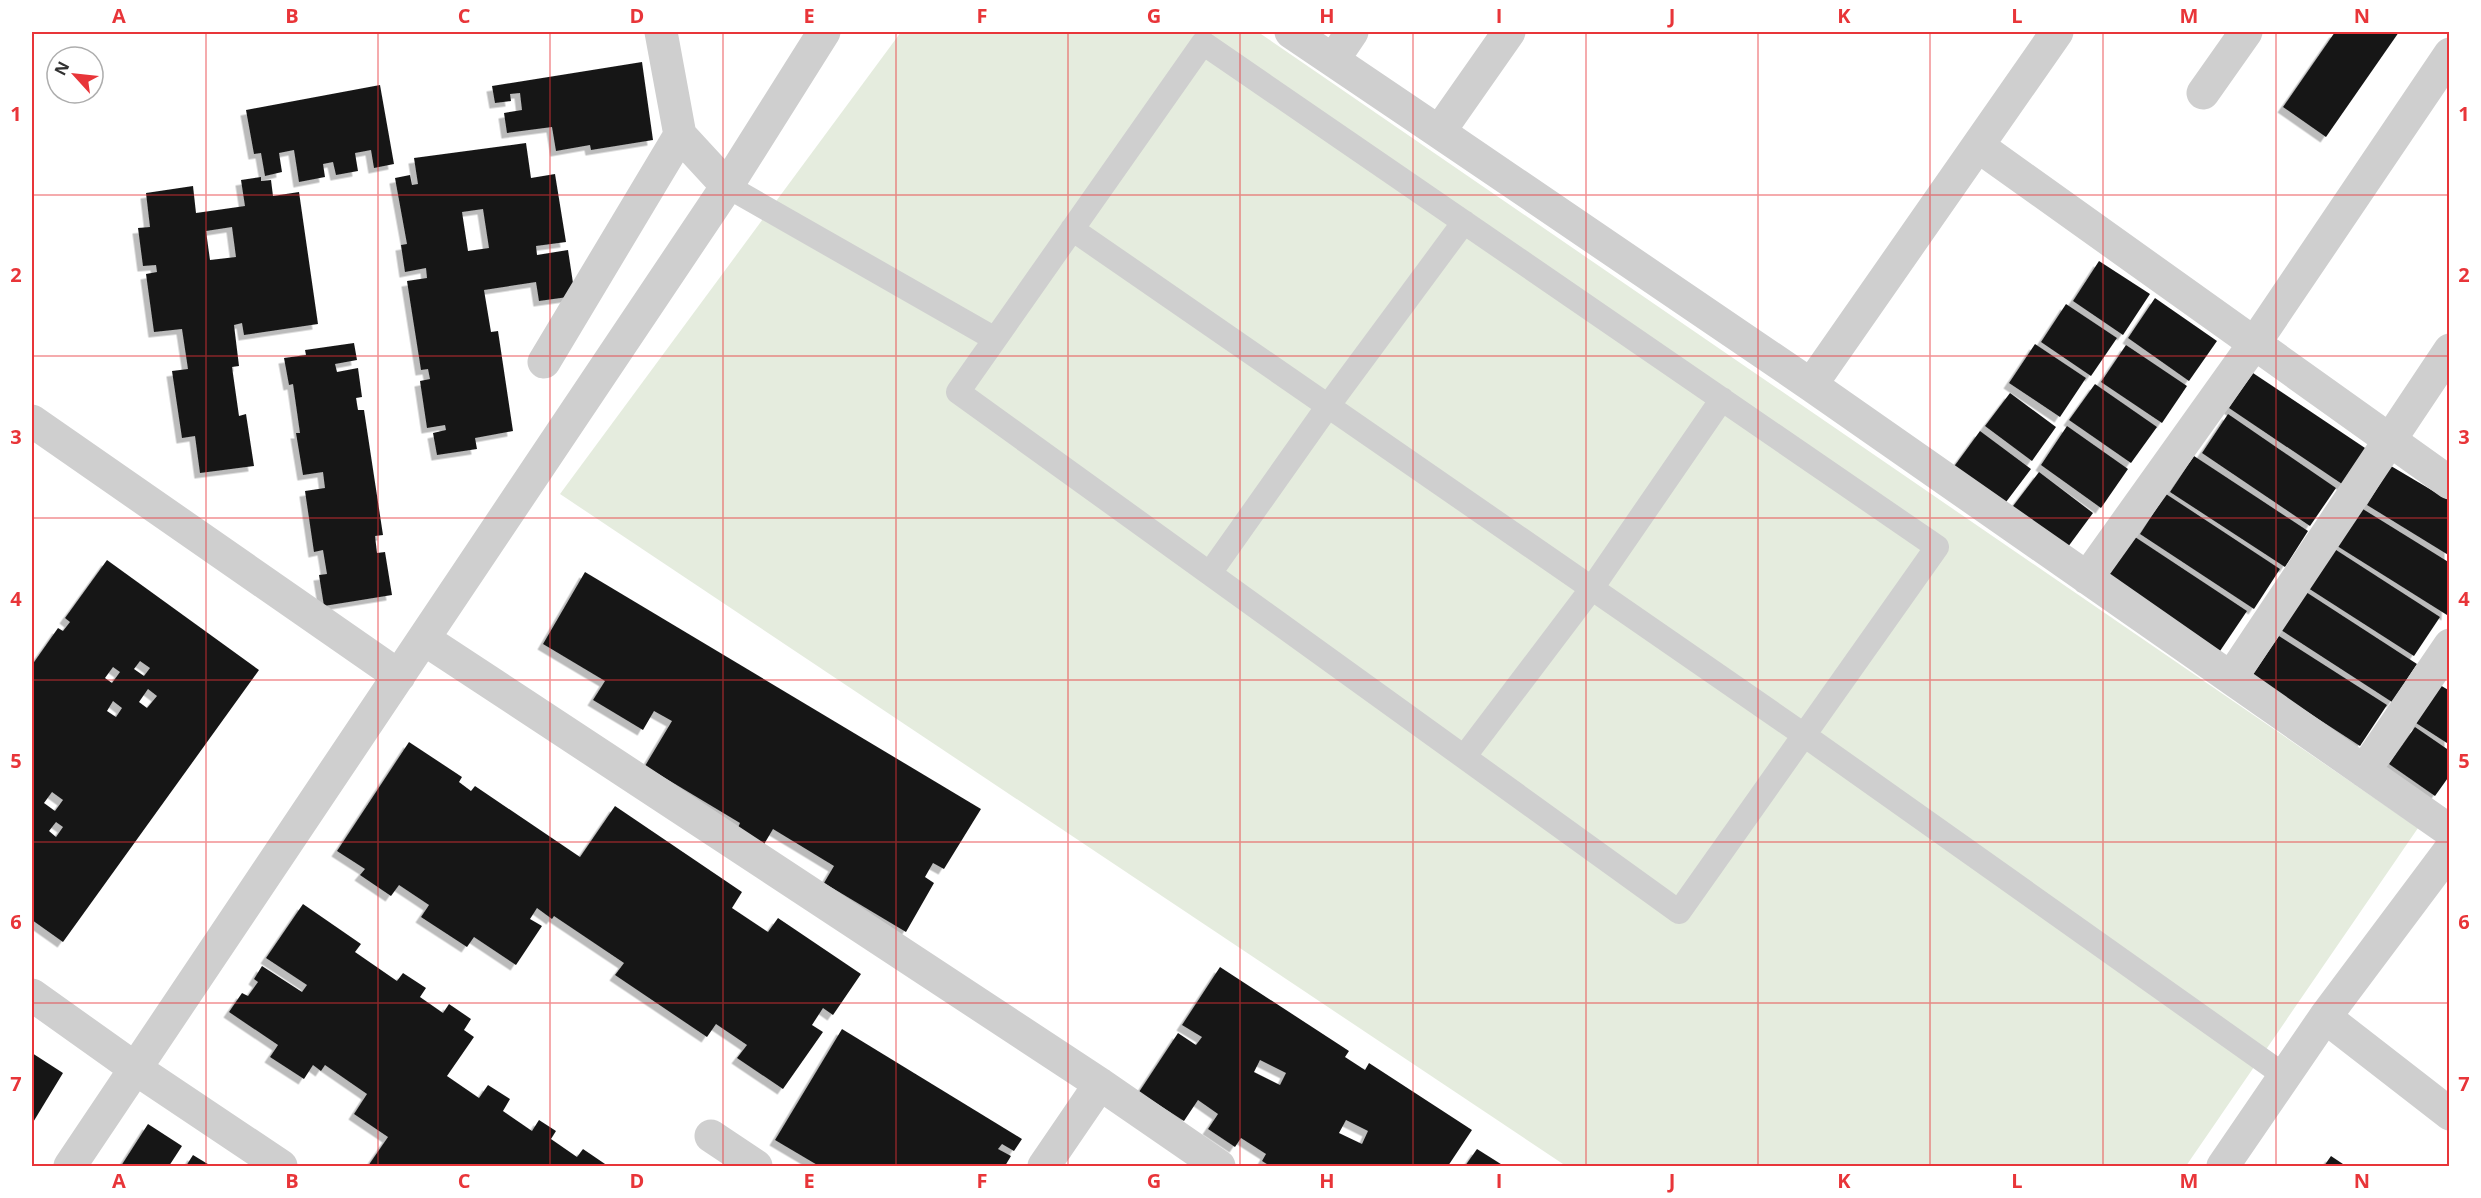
<svg xmlns="http://www.w3.org/2000/svg" width="2481" height="1198" viewBox="0 0 2481 1198" font-family="'Open Sans',sans-serif">
  <defs>
    <filter id="shadow"><feDropShadow dx="-5.5" dy="5.5" stdDeviation="0" flood-color="#0004"/></filter>
  </defs>
  <rect width="100%" height="100%" fill="#fff"/>
  <!-- green -->
  <path fill="#e5ecde" d="M901 32H1258L2418 828 2186 1166H1566L560 494Z"/>
  <!-- building -->
  <path fill="#191919" fill-rule="evenodd" filter="url(#shadow)" d="M2335 32H2399L2326 137 2283 107Z
    M642 62 653 140 591 150 590 145 556 151 552 127 507 133 504 113 522 110 520 93 510 94 511 101 495 103 492 86Z
    M380 85 394 164 374 168 371 150 355 153 358 171 336 175 333 162 323 164 325 177 299 182 294 150 279 153 282 172 265 176 261 153 254 154 246 110Z
    M526 143 531 178 555 174 566 242 536 246 537 255 568 250 575 296 539 301 536 282 484 290 491 332 498 331 513 431 475 438 477 449 437 455 433 433 446 430 445 425 427 428 420 381 430 379 428 369 421 370 407 281 427 278 426 268 405 272 401 245 407 244 395 178 410 175 412 185 418 184 414 158ZM483 209 489 248 468 251 462 212Z
    M261 177V181L271 180 273 196 299 192 318 324 244 335 242 323 234 325 239 366 232 367 239 416 246 414 254 466 200 473 195 436 182 438 172 371 188 369 182 329 154 332 146 274 157 272 156 265 143 266 138 228 150 227 146 193 193 186 196 213 245 206 241 180ZM232 227 236 257 210 260 206 231Z
    M2099 261 2150 294 2123 335 2073 301Z
    M2155 298 2217 341 2189 381 2128 338Z
    M2066 304 2117 338 2091 376 2041 342Z
    M354 343 357 360 335 364 337 372 358 368 362 397 356 398 358 410H364L383 535 375 536 377 553 385 552 392 595 324 606 319 575 327 574 323 550 314 552 305 491 325 488 323 472 303 475 296 433H300L293 384 289 385 284 358 306 355 305 350Z
    M2035 344 2086 378 2060 417 2009 383Z
    M2126 345 2187 386 2162 423 2101 382Z
    M2253 373 2368 450 2345 486 2229 408Z
    M2095 384 2157 427 2131 463 2069 420Z
    M2010 393 2056 427 2032 461 1985 426Z
    M2228 414 2336 488 2310 526 2202 453Z
    M2067 426 2128 469 2101 508 2041 465Z
    M1980 431 2031 469 2000 510 1950 472Z
    M2194 456 2308 531 2285 567 2170 492Z
    M2391 466 2450 501V556L2367 505Z
    M2039 472 2093 513 2062 555 2007 514Z
    M2166 494 2280 569 2254 609 2140 534Z
    M2358 506 2450 563 2447 615 2334 544Z
    M2132 535 2247 611 2220 651 2106 576Z
    M2333 548 2440 617 2414 656 2308 588Z
    M107 560 259 670 63 942 32 920V665L58 628 63 631 70 622 65 618ZM140 661 150 668 144 676 134 669ZM113 667 120 672 112 683 105 678ZM148 689 157 696 147 708 139 702ZM113 701 122 708 116 717 107 711ZM52 792 63 800 55 811 44 803ZM56 822 63 827 56 837 49 831Z
    M585 572 981 809 944 869 933 863 925 877 934 883 906 932 824 883 834 866 773 829 763 846 737 830 740 823 645 766 672 721 654 711 643 730 593 700 605 681 543 644Z
    M2306 592 2417 664 2392 702 2281 630Z
    M2279 636 2387 705 2360 746 2252 676Z
    M2440 685 2450 691V745L2416 723Z
    M2415 727 2450 751V775L2435 796 2389 764Z
    M409 742 462 777 459 782 471 791 475 786 580 857 615 806 742 892 732 908 768 932 778 918 861 974 833 1015 823 1008 812 1025 823 1032 783 1089 737 1058 747 1045 716 1024 707 1037 615 975 624 963 554 916 552 919 537 908 530 919 542 926 516 965 474 937 467 947 421 917 429 905 399 885 391 896 360 875 365 869 337 851Z
    M303 904 361 944 355 952 397 981 403 973 426 988 420 997 443 1013 449 1004 471 1019 464 1030 474 1037 447 1076 479 1098 488 1085 510 1099 503 1111 532 1131 539 1120 556 1131 551 1139 577 1157 583 1149 608 1166H368L388 1137 354 1114 367 1094 325 1065 321 1071 313 1065 304 1079 270 1057 278 1045 229 1012 242 993 248 996 258 982 254 979 262 966 302 992 307 985 266 958Z
    M1220 967 1349 1051 1345 1057 1365 1070 1369 1063 1472 1130 1448 1166H1270L1262 1161 1266 1154 1241 1138 1235 1147 1208 1129 1218 1114 1198 1100 1184 1121 1139 1092 1178 1033 1196 1045 1202 1037 1182 1025ZM1260 1060 1286 1073 1280 1085 1254 1072ZM1346 1120 1368 1131 1362 1144 1339 1133Z
    M842 1029 1022 1139 1014 1151 1002 1144 998 1149 1011 1156 1005 1166H819L775 1140Z
    M32 1053 63 1073 32 1124Z
    M148 1124 182 1146 169 1166H121Z
    M1477 1149 1504 1166H1465Z
    M193 1155 211 1166H186Z
    M2331 1156 2346 1166H2324Z"/>
  <g fill="none" stroke-linecap="round" stroke-linejoin="round">
    <!-- service -->
    <path stroke="#cfcfcf" stroke-width="24" d="M1203 43 1937 547 1679 912 958 392Z
      M727 186 995 339
      M1072 229 1804 735 2285 1076
      M1210 573 1328 406 1464 222
      M1464 757 1592 588 1722 399"/>
    <!-- minor -->
    <path stroke="#cfcfcf" stroke-width="33" d="M661 32 680 135 727 186
      M1291 32 1439 132 1509 32
      M1333 60 1352 32
      M2203 93 2246 32
      M1439 132 1811 385 2450 831
      M1978 146 2450 483
      M544 362 680 135
      M1811 385 2057 32
      M32 421 399 676
      M2087 578 2254 344 2450 54
      M424 639 1100 1084 1219 1166
      M2231 678 2450 350
      M2364 771 2450 645
      M32 995 136 1069 281 1166
      M2325 1017 2450 1114
      M711 1136 756 1166
      M70 1166 727 186 824 32
      M1044 1166 1100 1084
      M2223 1166 2325 1017 2450 850"/>
  </g>
  <!-- grid -->
  <path fill="none" stroke="#e83539" stroke-width="1.5" stroke-opacity="0.55" d="M206 32V1166M378 32V1166M550 32V1166M723 32V1166M896 32V1166M1068 32V1166M1240 32V1166M1413 32V1166M1586 32V1166M1758 32V1166M1930 32V1166M2103 32V1166M2276 32V1166M32 195H2450M32 356H2450M32 518H2450M32 680H2450M32 842H2450M32 1003H2450"/>
  <!-- border -->
  <rect width="2481" height="1198" fill="none" stroke="#ffffff" stroke-width="66"/>
  <!-- north arrow -->
  <g transform="translate(75 75) rotate(297)"><circle r="28" fill="#ffffff" stroke="#adadad" stroke-width="1.5"/>
  <path d="M0-4.5L10 22L0 15L-10 22Z" fill="#e83539"/>
  <text y="-9" font-size="16" font-weight="bold" text-anchor="middle" fill="#323232">N</text>
  </g>
  <rect x="33" y="33" width="2415" height="1132" fill="none" stroke="#e83539" stroke-width="2"/>
  <g font-size="20" text-anchor="middle" font-weight="bold" fill="#e83539">
    <text x="119" y="23">A</text>
    <text x="292" y="23">B</text>
    <text x="464" y="23">C</text>
    <text x="637" y="23">D</text>
    <text x="809" y="23">E</text>
    <text x="982" y="23">F</text>
    <text x="1154" y="23">G</text>
    <text x="1327" y="23">H</text>
    <text x="1499" y="23">I</text>
    <text x="1672" y="23">J</text>
    <text x="1844" y="23">K</text>
    <text x="2017" y="23">L</text>
    <text x="2189" y="23">M</text>
    <text x="2362" y="23">N</text>
    <text x="16" y="121">1</text>
    <text x="2464" y="121">1</text>
    <text x="16" y="282">2</text>
    <text x="2464" y="282">2</text>
    <text x="16" y="444">3</text>
    <text x="2464" y="444">3</text>
    <text x="16" y="606">4</text>
    <text x="2464" y="606">4</text>
    <text x="16" y="768">5</text>
    <text x="2464" y="768">5</text>
    <text x="16" y="929">6</text>
    <text x="2464" y="929">6</text>
    <text x="16" y="1091">7</text>
    <text x="2464" y="1091">7</text>
    <text x="119" y="1188">A</text>
    <text x="292" y="1188">B</text>
    <text x="464" y="1188">C</text>
    <text x="637" y="1188">D</text>
    <text x="809" y="1188">E</text>
    <text x="982" y="1188">F</text>
    <text x="1154" y="1188">G</text>
    <text x="1327" y="1188">H</text>
    <text x="1499" y="1188">I</text>
    <text x="1672" y="1188">J</text>
    <text x="1844" y="1188">K</text>
    <text x="2017" y="1188">L</text>
    <text x="2189" y="1188">M</text>
    <text x="2362" y="1188">N</text>
  </g>
</svg>
